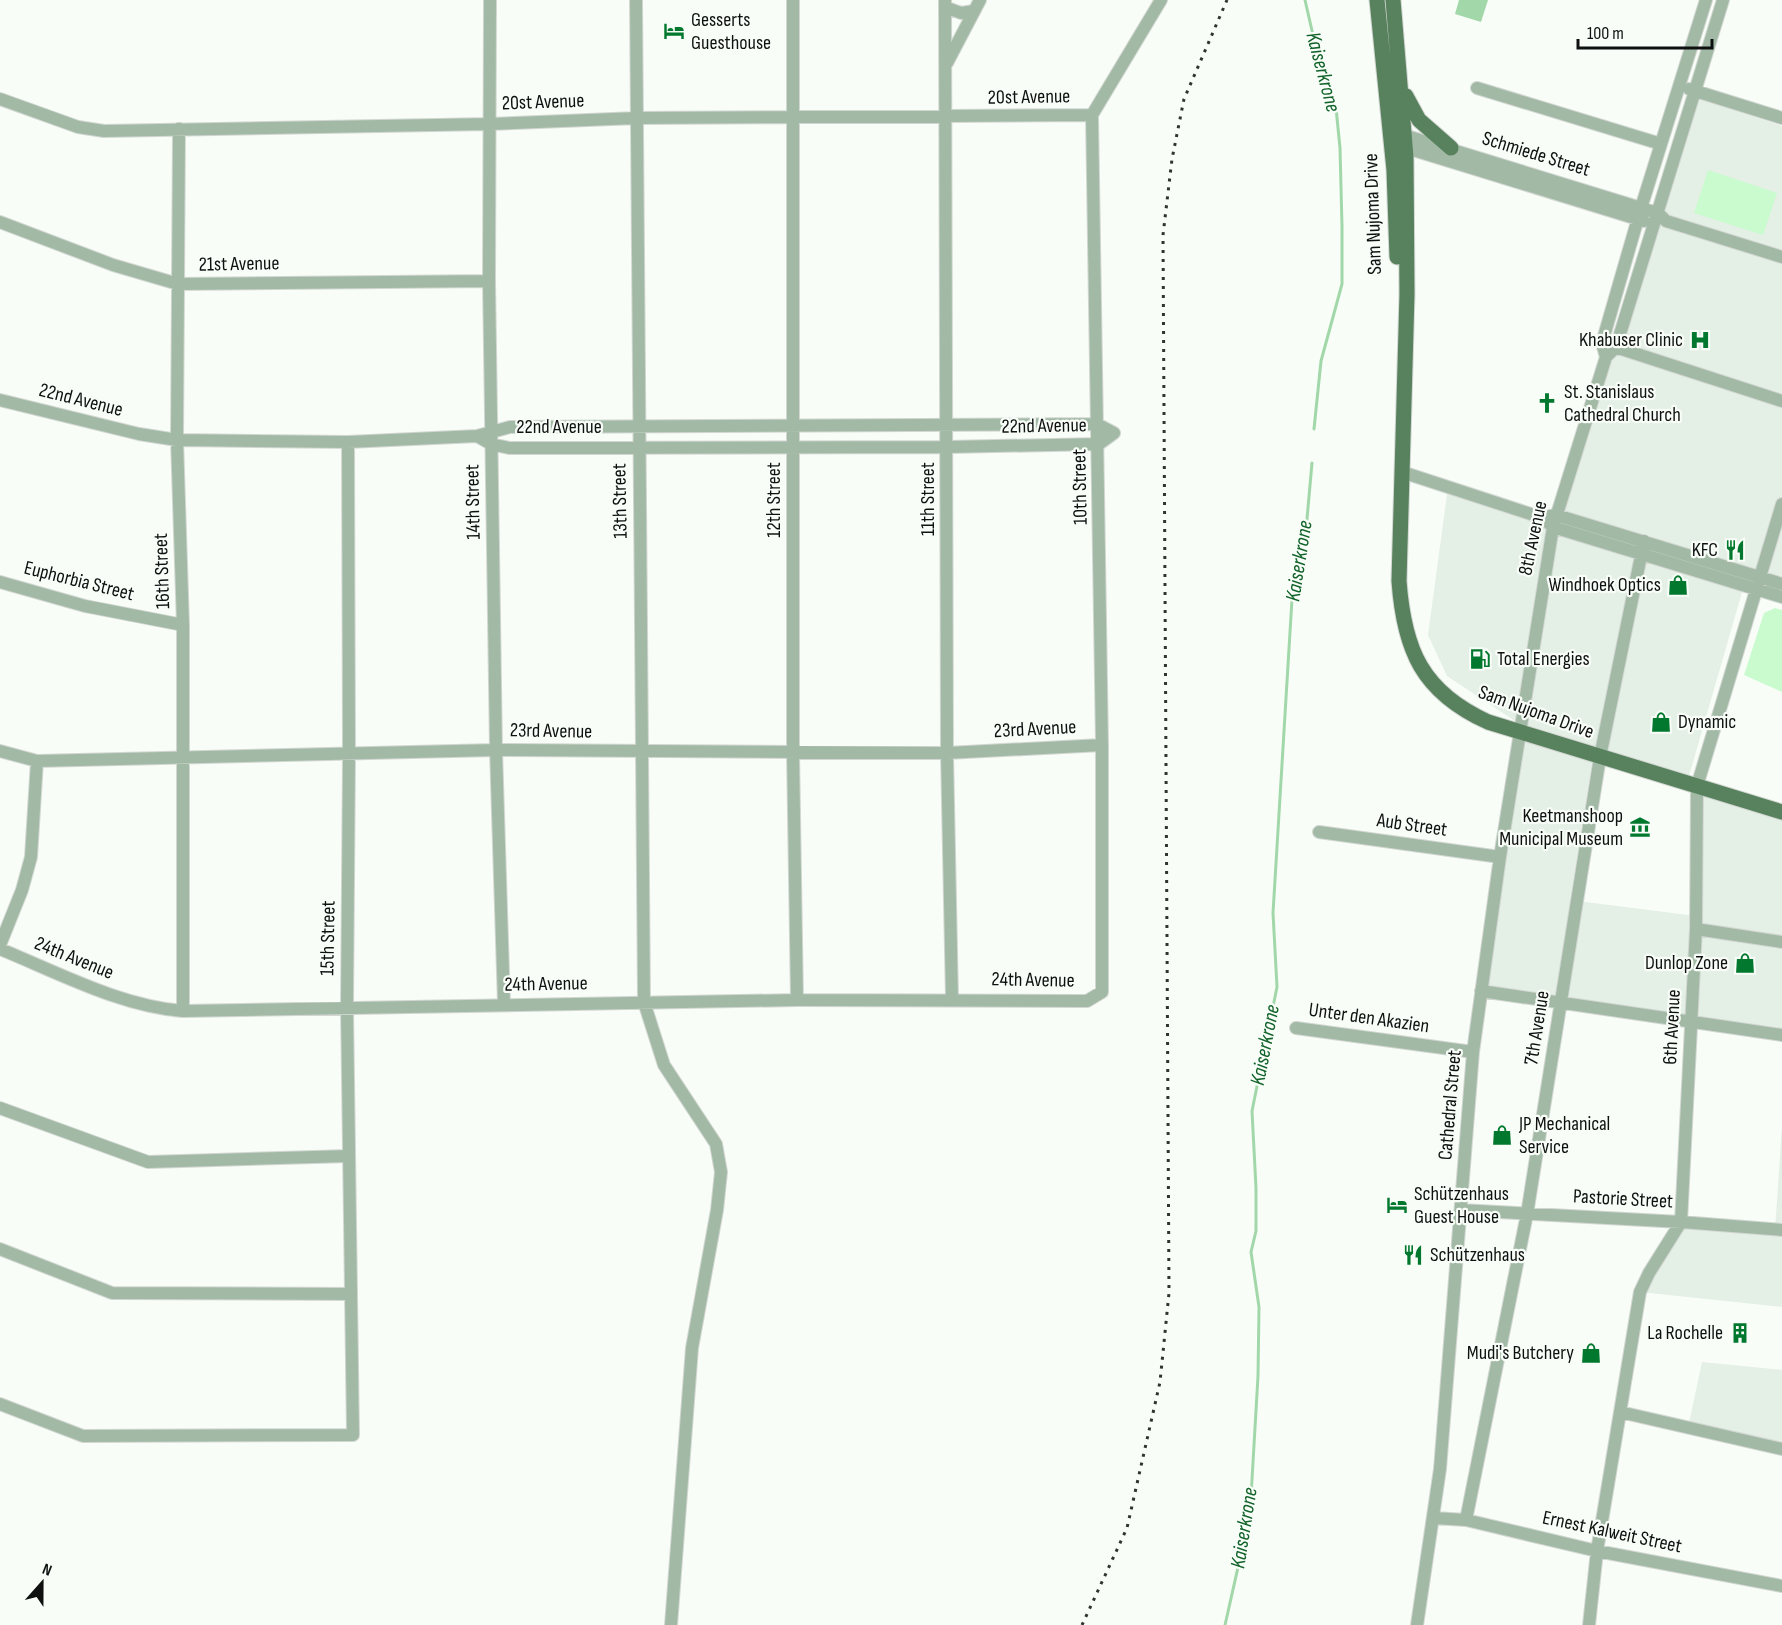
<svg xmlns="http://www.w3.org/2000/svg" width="1782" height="1625" viewBox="0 0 1782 1625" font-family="'Sofia Sans Condensed',sans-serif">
  <rect width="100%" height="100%" fill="#f8fdf8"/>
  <!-- built -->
  <path fill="#e4efe5" d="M1693 97 1782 126V577L1749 568 1689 776 1594 749 1570 900 1696 916 1697 786 1782 812V1035L1481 991 1521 725 1447 676 1428 635 1448 487 1553 527 1658 213Z
    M1782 1126V1307L1640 1292 1681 1222 1775 1230Z
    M1702 1362 1782 1370V1449L1688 1428Z"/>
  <!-- green -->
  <path fill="#cafbcf" d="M1708 170 1777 193 1763 235 1694 213Z
    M1775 608 1782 610V692L1744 675 1764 613Z"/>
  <!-- water -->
  <path fill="#a2d8a9" d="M1459 0H1488L1481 22 1455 14Z"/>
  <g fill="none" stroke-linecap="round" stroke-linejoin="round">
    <!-- stream -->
    <path stroke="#a2d8a9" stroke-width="3" d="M1305 0 1318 57 1336 108 1340 148 1342 226V284L1321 361 1314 429
      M1225 1625 1250 1514 1258 1376 1259 1307 1251 1252 1256 1231V1188L1252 1111 1277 987 1273 913 1292 599 1306 530 1312 463"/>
    <!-- minor casing -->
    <g stroke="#d3d7d3" stroke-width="14">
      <path id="minor" d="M490 0 489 281 496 750 504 1004
        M636 0 644 1002 664 1065 716 1144 721 1172 717 1210 692 1348 671 1625
        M793 0V753L797 1000
        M945 0 947 753 952 999
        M945 7 961 13 974 11
        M947 63 980 0
        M1477 88 1661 144
        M1689 89 1782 118
        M0 99 78 127 104 131 490 124 637 118 1092 115
        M179 129 177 440 183 625V1011
        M1397 133 1641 208 1658 213 1666 221 1782 257
        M1397 145 1644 221
        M0 222 113 265 178 284 489 281
        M1609 345 1782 401
        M1606 357 1602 343 1641 208 1706 0
        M0 400 139 434 177 440 348 442 477 436 510 427 1097 424 1114 433 1099 444 948 447 509 448 491 444 477 436
        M1402 472 1543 518 1553 527 1782 597
        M1550 516 1556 515 1782 584
        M0 582 85 606 183 625
        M0 751 37 761 496 750 947 753 1102 745
        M1319 832 1500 857
        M1696 929 1782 942
        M0 945 22 890 31 857 37 761
        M0 949C59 973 120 1006 183 1011L797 1000 1087 1001 1102 992V745L1092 115 1161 0
        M1481 991 1782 1035
        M1296 1028 1473 1052
        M0 1108 148 1162 349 1156
        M1461 1210 1681 1222 1782 1230
        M0 1249 112 1293 351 1294
        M0 1404 83 1436 353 1435 347 1008 349 754 348 442
        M1620 1412 1782 1449
        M1435 1518 1466 1520 1597 1551 1782 1586
        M1466 1520 1527 1214 1600 757 1644 541
        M1417 1625 1440 1469 1473 1052 1500 857 1553 527 1606 357 1616 347 1723 0
        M1589 1625 1597 1551 1640 1292 1649 1273 1681 1222 1696 929 1697 786 1782 504"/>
    </g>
    <!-- major casing -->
    <g stroke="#d3d7d3" stroke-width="17">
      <path id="major" d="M1377 0 1394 170 1397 257
        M1393 0 1406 157 1407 294 1399 581C1404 650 1422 692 1488 722L1782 812
        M1406 96 1419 120 1451 148"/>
    </g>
    <!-- minor -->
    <use href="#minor" stroke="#a2baa5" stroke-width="12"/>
    <!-- major -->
    <use href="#major" stroke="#57825d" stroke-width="15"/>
    <!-- rail -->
    <path stroke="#303331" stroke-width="3" stroke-dasharray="3 6" stroke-linecap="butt" d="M1082 1625 1127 1528 1160 1382 1169 1293 1163 235 1172 159 1184 99 1227 0"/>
  </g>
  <!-- icons -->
  <defs>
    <g id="hotel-bare" transform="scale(1.62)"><path d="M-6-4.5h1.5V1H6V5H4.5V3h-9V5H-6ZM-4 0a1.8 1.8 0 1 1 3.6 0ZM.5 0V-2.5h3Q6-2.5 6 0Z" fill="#01782e" stroke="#f8fdf8" stroke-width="2.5" paint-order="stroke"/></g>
    <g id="hospital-bare" transform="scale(1.62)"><path d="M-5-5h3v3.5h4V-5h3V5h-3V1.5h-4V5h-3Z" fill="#01782e" stroke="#f8fdf8" stroke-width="2.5" paint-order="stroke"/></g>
    <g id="church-bare" transform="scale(1.62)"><path d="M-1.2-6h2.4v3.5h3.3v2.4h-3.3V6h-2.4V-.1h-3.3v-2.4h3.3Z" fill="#01782e" stroke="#f8fdf8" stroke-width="2.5" paint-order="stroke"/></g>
    <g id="restaurant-bare" transform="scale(1.62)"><path d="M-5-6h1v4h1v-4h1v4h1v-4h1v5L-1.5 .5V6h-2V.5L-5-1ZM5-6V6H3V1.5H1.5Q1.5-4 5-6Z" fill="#01782e" stroke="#f8fdf8" stroke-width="2.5" paint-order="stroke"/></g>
    <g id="shop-bare" transform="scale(1.62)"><path d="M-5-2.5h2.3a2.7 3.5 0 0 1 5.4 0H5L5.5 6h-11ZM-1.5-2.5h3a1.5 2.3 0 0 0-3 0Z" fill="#01782e" stroke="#f8fdf8" stroke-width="2.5" paint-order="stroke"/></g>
    <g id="fuel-bare" transform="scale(1.62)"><path d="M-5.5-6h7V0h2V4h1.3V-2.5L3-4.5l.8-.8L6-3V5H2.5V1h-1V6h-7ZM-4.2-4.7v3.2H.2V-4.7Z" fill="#01782e" stroke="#f8fdf8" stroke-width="2.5" paint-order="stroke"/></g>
    <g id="museum-bare" transform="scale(1.62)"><path d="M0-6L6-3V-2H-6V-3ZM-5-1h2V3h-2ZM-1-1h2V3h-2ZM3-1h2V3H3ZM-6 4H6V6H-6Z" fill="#01782e" stroke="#f8fdf8" stroke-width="2.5" paint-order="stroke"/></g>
    <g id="building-bare" transform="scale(1.62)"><path d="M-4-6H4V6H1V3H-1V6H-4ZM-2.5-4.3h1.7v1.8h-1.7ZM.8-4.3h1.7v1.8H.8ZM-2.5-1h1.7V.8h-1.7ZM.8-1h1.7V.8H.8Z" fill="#01782e" stroke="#f8fdf8" stroke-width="2.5" paint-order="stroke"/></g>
  </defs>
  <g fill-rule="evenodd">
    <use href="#hotel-bare" x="674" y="31"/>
    <use href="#hospital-bare" x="1700" y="340"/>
    <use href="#church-bare" x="1547" y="403"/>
    <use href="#restaurant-bare" x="1735" y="550"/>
    <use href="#shop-bare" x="1678" y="585"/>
    <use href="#fuel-bare" x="1480" y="659"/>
    <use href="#shop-bare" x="1661" y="722"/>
    <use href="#museum-bare" x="1640" y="827"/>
    <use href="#shop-bare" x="1745" y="963"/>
    <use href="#shop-bare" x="1502" y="1135"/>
    <use href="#hotel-bare" x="1397" y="1205"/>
    <use href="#restaurant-bare" x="1413" y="1255"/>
    <use href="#building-bare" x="1740" y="1333"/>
    <use href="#shop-bare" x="1591" y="1353"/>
  </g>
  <g text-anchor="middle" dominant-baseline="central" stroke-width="4.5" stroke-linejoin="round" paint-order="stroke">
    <!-- poi labels -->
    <g font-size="20" fill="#0f1110" stroke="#f8fdf8" text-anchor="start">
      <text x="691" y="20">Gesserts<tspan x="691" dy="23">Guesthouse</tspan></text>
      <text x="1683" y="340" text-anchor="end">Khabuser Clinic</text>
      <text x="1564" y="392">St. Stanislaus<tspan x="1564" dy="23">Cathedral Church</tspan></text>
      <text x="1718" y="550" text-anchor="end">KFC</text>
      <text x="1661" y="585" text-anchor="end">Windhoek Optics</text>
      <text x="1497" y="659">Total Energies</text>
      <text x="1678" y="722">Dynamic</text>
      <text x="1623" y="816" text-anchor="end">Keetmanshoop<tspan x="1623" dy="23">Municipal Museum</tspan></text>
      <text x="1728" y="963" text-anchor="end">Dunlop Zone</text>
      <text x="1519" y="1124">JP Mechanical<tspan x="1519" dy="23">Service</tspan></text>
      <text x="1414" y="1194">Schützenhaus<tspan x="1414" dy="23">Guest House</tspan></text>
      <text x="1430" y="1255">Schützenhaus</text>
      <text x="1723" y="1333" text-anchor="end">La Rochelle</text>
      <text x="1574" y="1353" text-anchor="end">Mudi's Butchery</text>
    </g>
    <!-- street labels -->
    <g font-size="20" fill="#0f1110" stroke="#f8fdf8">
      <text transform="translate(1029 97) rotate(-1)">20st Avenue</text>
      <text transform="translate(543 102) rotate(-2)">20st Avenue</text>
      <text transform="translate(1536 154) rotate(17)">Schmiede Street</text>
      <text transform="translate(1373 214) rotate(-92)">Sam Nujoma Drive</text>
      <text transform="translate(239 264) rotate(-1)">21st Avenue</text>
      <text transform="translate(81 400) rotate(14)">22nd Avenue</text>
      <text transform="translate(1044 426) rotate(-1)">22nd Avenue</text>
      <text x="559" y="427">22nd Avenue</text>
      <text transform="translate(1080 487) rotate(-91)">10th Street</text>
      <text transform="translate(928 499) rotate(-90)">11th Street</text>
      <text transform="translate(774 500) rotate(-90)">12th Street</text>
      <text transform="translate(620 501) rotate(-91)">13th Street</text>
      <text transform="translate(473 502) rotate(-91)">14th Street</text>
      <text transform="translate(1533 538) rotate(-78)">8th Avenue</text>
      <text transform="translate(162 571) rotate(-92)">16th Street</text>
      <text transform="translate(79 581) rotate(14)">Euphorbia Street</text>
      <text transform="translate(1536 712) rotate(20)">Sam Nujoma Drive</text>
      <text transform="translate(1035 729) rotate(-3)">23rd Avenue</text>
      <text transform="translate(551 731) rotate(1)">23rd Avenue</text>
      <text transform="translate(1412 825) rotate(8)">Aub Street</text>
      <text transform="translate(328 938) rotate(-89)">15th Street</text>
      <text transform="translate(74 958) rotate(22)">24th Avenue</text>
      <text transform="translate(1033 980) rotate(1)">24th Avenue</text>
      <text transform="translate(546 984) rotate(-1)">24th Avenue</text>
      <text transform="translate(1369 1018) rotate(8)">Unter den Akazien</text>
      <text transform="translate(1672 1027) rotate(-87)">6th Avenue</text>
      <text transform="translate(1537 1028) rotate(-81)">7th Avenue</text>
      <text transform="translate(1450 1105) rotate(-85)">Cathedral Street</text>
      <text transform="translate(1623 1199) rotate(3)">Pastorie Street</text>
      <text transform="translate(1612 1532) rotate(12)">Ernest Kalweit Street</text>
    </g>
    <!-- water labels -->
    <g font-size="21" font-style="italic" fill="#12632a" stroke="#f8fdf8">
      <text transform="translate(1323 72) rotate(75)">Kaiserkrone</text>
      <text transform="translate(1299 561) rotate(-81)">Kaiserkrone</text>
      <text transform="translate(1265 1045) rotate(-79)">Kaiserkrone</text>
      <text transform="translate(1244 1528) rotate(-81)">Kaiserkrone</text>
    </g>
  </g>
  <!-- north arrow -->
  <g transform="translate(42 1583) rotate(21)" stroke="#f8fdf8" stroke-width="4.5" paint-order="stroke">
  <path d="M0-4.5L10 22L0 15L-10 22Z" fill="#0f1110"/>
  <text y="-9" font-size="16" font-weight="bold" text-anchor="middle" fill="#0f1110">N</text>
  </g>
  <!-- scale -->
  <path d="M1578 39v9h134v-9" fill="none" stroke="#0f1110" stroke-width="3"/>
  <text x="1587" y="39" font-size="18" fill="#0f1110" stroke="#f8fdf8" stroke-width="4.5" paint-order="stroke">100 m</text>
</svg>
